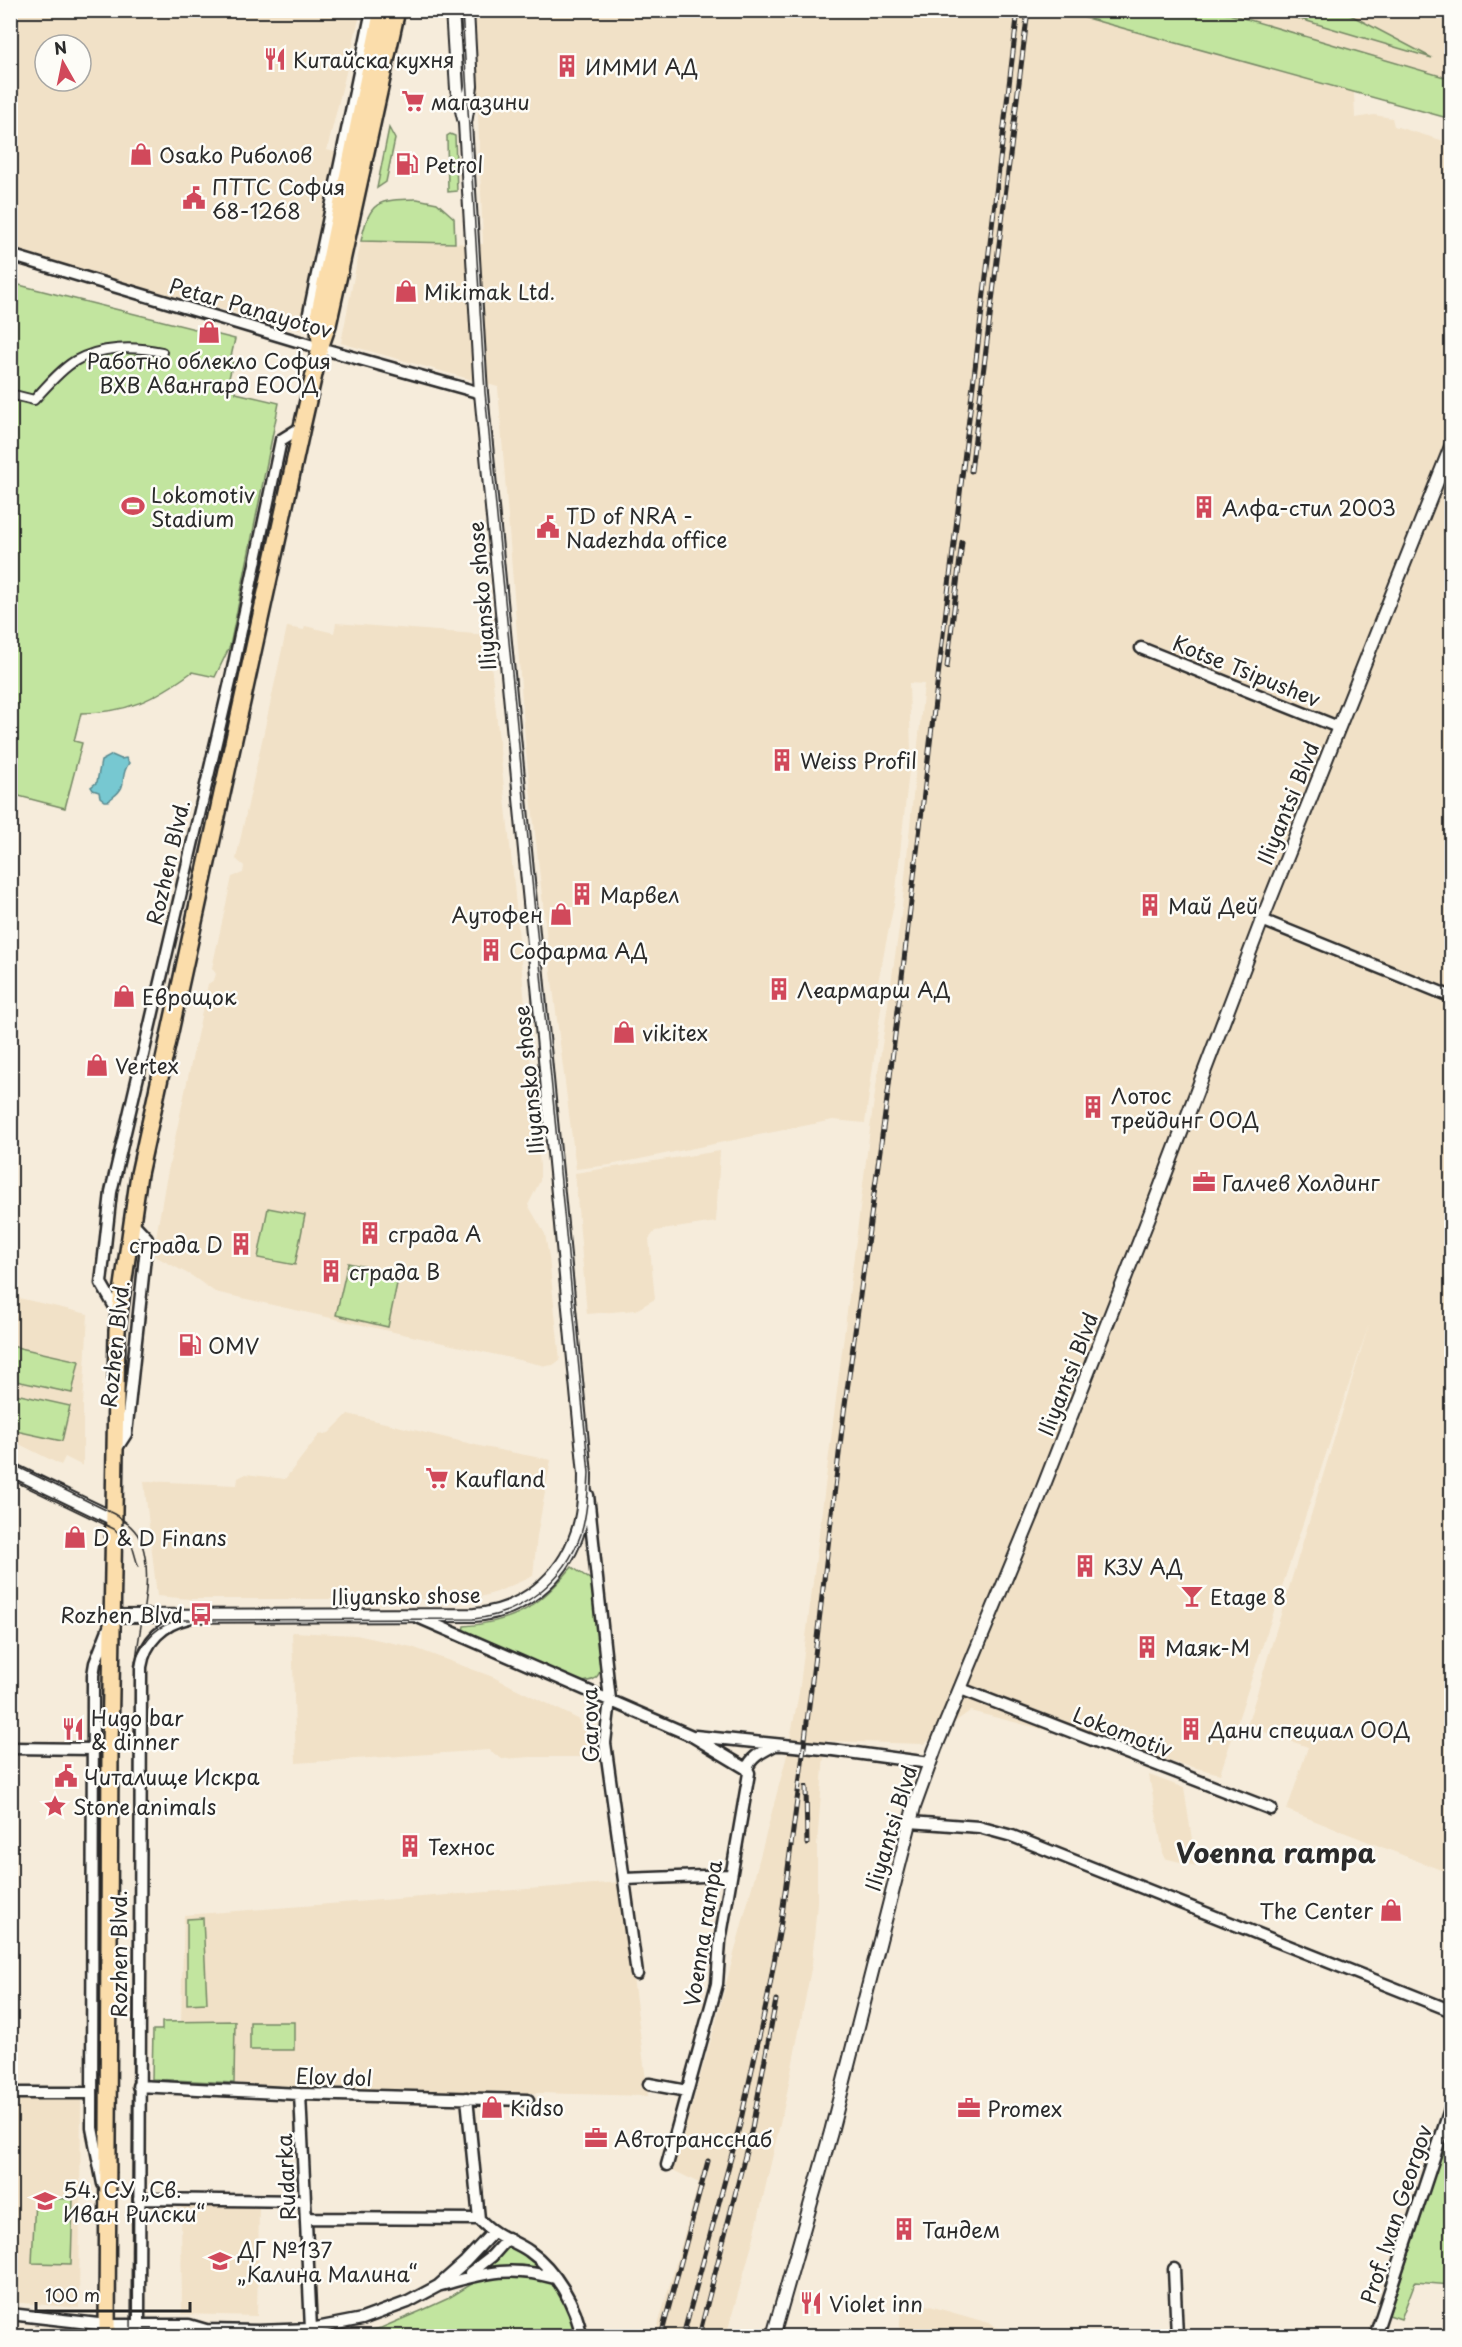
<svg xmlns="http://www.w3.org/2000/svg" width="1462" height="2347" viewBox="0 0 1462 2347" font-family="'Playpen Sans',sans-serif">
  <rect width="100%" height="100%" fill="#f6ecdb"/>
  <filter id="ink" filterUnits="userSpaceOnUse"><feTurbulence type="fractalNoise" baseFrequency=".0167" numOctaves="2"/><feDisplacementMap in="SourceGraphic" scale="12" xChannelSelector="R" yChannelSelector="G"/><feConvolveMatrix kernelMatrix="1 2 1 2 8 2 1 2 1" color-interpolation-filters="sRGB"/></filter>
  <g filter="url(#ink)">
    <!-- built -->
    <path fill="#f1e1c7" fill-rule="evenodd" d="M10 11H361L327 150 338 153 300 330 136 286 133 293 11 255ZM45 45H81V81H45Z
      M474 11H1061L1354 92 1355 118 1374 115 1392 118 1394 126 1451 143V1874L1287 1810 1308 1747 1247 1726 1369 1324 1220 1774 970 1711 924 1744 825 1741 817 1845V1902L812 1964 786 2098 753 2241 726 2336H655L699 2183 673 2170 714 2029 786 1759 799 1693 871 1121 902 908 924 684 909 683 911 752 895 899 878 982 884 987 865 1123 833 1120 610 1165 576 1169 548 949 526 752 498 387 341 343 361 241 483 244Z
      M1219 11H1273L1427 56 1343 11H1451V79Z
      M336 623 488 635 513 874 540 1166V1181L528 1205 545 1234 549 1257 560 1360 553 1365 546 1366 215 1292 192 1276 153 1255 165 1185 208 984 214 980 216 974 212 968 232 877 243 873 244 866 236 859 287 627 304 630 305 626 334 633Z
      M720 1151 716 1222 655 1231 649 1239 655 1299 636 1310 587 1314 575 1173Z
      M10 1296 88 1314 83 1405V1466L65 1457 61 1465 11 1440Z
      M348 1414 484 1447 551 1460 537 1536 533 1576 497 1592 477 1598 454 1599H190L157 1596 144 1481 237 1485 238 1478 246 1474 285 1479 319 1435 329 1433Z
      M292 1632 356 1635 412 1647 493 1677 580 1720 581 1730 592 1729 596 1757H531L502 1759 489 1750 296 1763Z
      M1149 1775 1184 1788 1196 1866 1164 1858Z
      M621 1882 648 2096 310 2087 152 2079 153 2030H162V2022L181 2021 184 1915Z
      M10 2099 81 2100 79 2308 11 2302Z
      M181 2205 259 2207 257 2316 182 2314Z
      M902 2298 989 2323 1012 2336H899Z"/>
    <!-- green -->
    <path fill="#c2e59f" stroke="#768865" stroke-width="1.5" d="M1061 11H1219L1451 79V119Z
      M1273 11H1343L1432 58Z
      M389 128 395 139 386 182 377 188Z
      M450 134 455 136 457 191 448 192 447 136Z
      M417 199 437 203 454 218 455 243 361 241C370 200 377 200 417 199Z
      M11 283 235 339 230 361 233 362 229 378 236 393 279 403 230 646 215 677 192 672C155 699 127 713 81 713L74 741 82 743 65 808 11 794Z
      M268 1208 305 1215 295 1265 258 1258Z
      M348 1263 399 1274 388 1327 336 1315Z
      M11 1346 79 1361 72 1393 11 1380Z
      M11 1393 70 1406 62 1441 11 1430Z
      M572 1567 591 1580 601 1669C597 1680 592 1681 581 1682L463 1631 464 1626C516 1622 539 1606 572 1567Z
      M203 1918 207 2003 187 2004V1919Z
      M235 2021 234 2083 152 2079 153 2030H162V2022Z
      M250 2022H294V2050H250Z
      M1451 2125V2285L1415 2282 1401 2319 1389 2315Z
      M35 2198 73 2199 71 2264 32 2263Z
      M509 2245 529 2256 541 2269 520 2265 486 2267Z
      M507 2273 548 2279 566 2301 576 2336H345L381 2328 423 2310 447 2299 485 2276Z"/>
    <!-- water -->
    <path fill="#77c8d1" stroke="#59898f" stroke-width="1.5" d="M112 755 121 759 126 758 129 763C118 778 130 784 113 797 106 802 114 800 105 801L100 797 99 792 93 790 91 787 97 782 101 761Z"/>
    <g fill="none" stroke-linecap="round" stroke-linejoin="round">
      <!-- pedestrian casing -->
      <g stroke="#2b2b2b" stroke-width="12">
        <path id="pedestrian" d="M10 394 34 400C46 387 60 370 75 361 101 346 134 346 162 352"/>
      </g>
      <!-- minor casing -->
      <g stroke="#2b2b2b" stroke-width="15">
        <path id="minor" d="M10 255 320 348 481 393
          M309 313 372 10
          M1141 648 1338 727
          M1262 920 1452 997
          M119 1314 101 1283 111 1192 231 678 281 440 302 427
          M115 1451 126 1434 147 1238 131 1221
          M588 1495 610 1700 605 1743 637 1974
          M413 1615 692 1736 747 1769 749 1773 720 1941 717 1984 667 2165
          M961 1689 1271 1809
          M695 1736 833 1750 930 1763
          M10 1748 93 1749
          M747 1769C751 1756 764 1751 775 1745
          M910 1822 979 1827 1012 1836 1452 2011
          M624 1879 731 1875
          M649 2084 687 2091
          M138 2086 300 2094 528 2100
          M10 2093H91
          M300 2094 311 2329
          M467 2098 479 2219
          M103 2184 92 2128 93 1675 95 1663 109 1627
          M139 2199 305 2201
          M306 2218 479 2219C483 2223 488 2228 493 2231 504 2239 518 2243 529 2251 555 2269 577 2306 581 2336
          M1174 2269 1177 2336
          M470 2273 492 2256 508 2238
          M441 2285C485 2273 509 2265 555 2278
          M10 2314 107 2325H189L206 2330 258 2331 311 2329 362 2319 408 2302 438 2286 465 2262 493 2232
          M139 2324 141 1667C145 1641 163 1624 189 1618
          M110 2326 132 2336
          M179 2336H190L206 2330
          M1375 2336 1452 2103"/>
      </g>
      <!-- tertiary casing -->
      <g stroke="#2b2b2b" stroke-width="16">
        <path id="tertiary" d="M452 10 457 89 464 119
          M10 1469 114 1519
          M113 1616 474 1615C521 1612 562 1579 577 1534 584 1515 585 1494 585 1474L481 393 465 123 471 86 467 10
          M773 2336 831 2132 914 1807 935 1749 1035 1508 1152 1209 1262 920 1452 444"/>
      </g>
      <!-- primary casing -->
      <g stroke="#2b2b2b" stroke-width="20">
        <path id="primary" d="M320 342 318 317 382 10
          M107 2336 110 1749 117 1331 119 1314 139 1174 302 427 320 348 328 325 397 10"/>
      </g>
      <!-- pedestrian -->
      <use href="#pedestrian" stroke="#fdfcf7" stroke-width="8"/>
      <!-- minor -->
      <use href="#minor" stroke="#fdfcf7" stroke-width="10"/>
      <!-- tertiary -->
      <use href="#tertiary" stroke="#fdfcf7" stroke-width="12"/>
      <!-- primary -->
      <use href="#primary" stroke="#fbddab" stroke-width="15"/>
      <!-- tram -->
      <path stroke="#2b2b2b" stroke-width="1.5" d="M10 1463 114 1514C125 1521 138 1530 142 1544 155 1584 136 1633 135 1674L131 2336
        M10 1479 114 1529 132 1545 138 1566
        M135 1662C143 1641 157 1624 180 1620L473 1619C522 1615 565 1580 581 1534 587 1514 588 1494 589 1473L485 392 462 10"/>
      <!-- rail casing -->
      <g stroke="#2b2b2b" stroke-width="5">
        <path id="rail" d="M971 471 1028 10
          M947 667 962 542
          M806 1787 807 1844
          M661 2336 708 2161
          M683 2336 740 2124 768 1996 781 1922 804 1747 844 1412 889 1085 1018 10
          M699 2336 752 2128 776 2000"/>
      </g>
      <!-- rail -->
      <use href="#rail" stroke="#fdfcf7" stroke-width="3" stroke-dasharray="9" stroke-linecap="butt"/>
    </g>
  </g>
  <!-- icons -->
  <defs>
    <g id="restaurant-bare" transform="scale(1.8)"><path d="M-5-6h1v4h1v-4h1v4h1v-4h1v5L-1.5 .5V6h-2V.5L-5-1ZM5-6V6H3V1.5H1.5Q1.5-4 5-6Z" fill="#d1495b" stroke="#fdfcf7" stroke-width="2.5" paint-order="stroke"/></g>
    <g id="building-bare" transform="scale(1.8)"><path d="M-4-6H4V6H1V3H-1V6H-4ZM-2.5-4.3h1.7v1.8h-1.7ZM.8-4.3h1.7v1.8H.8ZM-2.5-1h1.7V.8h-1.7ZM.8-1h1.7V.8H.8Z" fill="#d1495b" stroke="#fdfcf7" stroke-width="2.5" paint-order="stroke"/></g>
    <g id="supermarket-bare" transform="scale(1.8)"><path d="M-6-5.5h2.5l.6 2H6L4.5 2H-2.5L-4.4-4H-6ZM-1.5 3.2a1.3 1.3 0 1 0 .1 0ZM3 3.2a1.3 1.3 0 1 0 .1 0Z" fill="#d1495b" stroke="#fdfcf7" stroke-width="2.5" paint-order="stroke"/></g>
    <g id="shop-bare" transform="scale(1.8)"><path d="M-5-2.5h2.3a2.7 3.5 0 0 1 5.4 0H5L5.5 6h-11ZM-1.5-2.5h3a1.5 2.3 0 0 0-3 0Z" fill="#d1495b" stroke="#fdfcf7" stroke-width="2.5" paint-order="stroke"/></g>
    <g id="fuel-bare" transform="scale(1.8)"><path d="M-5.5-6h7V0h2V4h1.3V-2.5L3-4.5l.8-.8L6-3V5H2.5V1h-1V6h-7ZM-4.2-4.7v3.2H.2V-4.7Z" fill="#d1495b" stroke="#fdfcf7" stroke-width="2.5" paint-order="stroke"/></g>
    <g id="civic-bare" transform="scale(1.8)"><path d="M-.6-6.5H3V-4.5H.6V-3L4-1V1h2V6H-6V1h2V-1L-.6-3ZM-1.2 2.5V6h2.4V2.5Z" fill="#d1495b" stroke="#fdfcf7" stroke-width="2.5" paint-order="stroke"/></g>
    <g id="stadium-bare" transform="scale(1.8)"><path d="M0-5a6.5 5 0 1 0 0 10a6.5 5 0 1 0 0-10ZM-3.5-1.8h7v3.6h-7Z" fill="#d1495b" stroke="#fdfcf7" stroke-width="2.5" paint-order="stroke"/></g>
    <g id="office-bare" transform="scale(1.8)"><path d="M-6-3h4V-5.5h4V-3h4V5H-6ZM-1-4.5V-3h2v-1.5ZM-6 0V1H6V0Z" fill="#d1495b" stroke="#fdfcf7" stroke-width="2.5" paint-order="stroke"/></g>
    <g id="bar-bare" transform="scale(1.8)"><path d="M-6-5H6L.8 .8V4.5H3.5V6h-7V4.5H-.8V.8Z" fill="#d1495b" stroke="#fdfcf7" stroke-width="2.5" paint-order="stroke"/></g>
    <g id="bus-bare" transform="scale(1.8)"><path d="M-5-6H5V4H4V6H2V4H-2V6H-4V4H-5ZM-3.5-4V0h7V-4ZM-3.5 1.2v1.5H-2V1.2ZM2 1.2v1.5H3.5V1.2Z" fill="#d1495b" stroke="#fdfcf7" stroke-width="2.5" paint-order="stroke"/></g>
    <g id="sight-bare" transform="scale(1.8)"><path d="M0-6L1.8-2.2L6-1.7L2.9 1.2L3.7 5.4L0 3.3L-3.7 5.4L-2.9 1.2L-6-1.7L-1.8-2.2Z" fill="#d1495b" stroke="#fdfcf7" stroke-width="2.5" paint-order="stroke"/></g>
    <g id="school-bare" transform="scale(1.8)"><path d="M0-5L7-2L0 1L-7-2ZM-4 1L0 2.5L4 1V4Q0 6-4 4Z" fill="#d1495b" stroke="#fdfcf7" stroke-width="2.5" paint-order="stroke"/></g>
  </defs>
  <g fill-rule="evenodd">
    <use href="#restaurant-bare" x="275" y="59"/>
    <use href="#building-bare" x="567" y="66"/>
    <use href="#supermarket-bare" x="413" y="101"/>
    <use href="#shop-bare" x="141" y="154"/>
    <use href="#fuel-bare" x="407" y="164"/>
    <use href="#civic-bare" x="194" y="198"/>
    <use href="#shop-bare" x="406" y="291"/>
    <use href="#shop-bare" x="209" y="332"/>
    <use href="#stadium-bare" x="133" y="506"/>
    <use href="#building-bare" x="1204" y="507"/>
    <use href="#civic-bare" x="548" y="527"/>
    <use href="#building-bare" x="782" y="760"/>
    <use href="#building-bare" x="582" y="894"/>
    <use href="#building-bare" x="1150" y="905"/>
    <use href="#shop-bare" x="561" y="914"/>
    <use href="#building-bare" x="491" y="950"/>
    <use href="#building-bare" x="779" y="989"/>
    <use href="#shop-bare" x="124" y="996"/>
    <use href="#shop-bare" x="624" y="1032"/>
    <use href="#shop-bare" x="97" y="1065"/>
    <use href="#building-bare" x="1093" y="1107"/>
    <use href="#office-bare" x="1204" y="1182"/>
    <use href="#building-bare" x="370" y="1233"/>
    <use href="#building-bare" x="241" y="1244"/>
    <use href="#building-bare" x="331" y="1271"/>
    <use href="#fuel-bare" x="190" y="1345"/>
    <use href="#supermarket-bare" x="437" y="1478"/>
    <use href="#shop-bare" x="75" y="1537"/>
    <use href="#building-bare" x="1085" y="1566"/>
    <use href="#bar-bare" x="1192" y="1596"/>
    <use href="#bus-bare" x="201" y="1614"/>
    <use href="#building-bare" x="1147" y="1647"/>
    <use href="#restaurant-bare" x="73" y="1729"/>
    <use href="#building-bare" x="1191" y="1729"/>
    <use href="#civic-bare" x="66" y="1776"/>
    <use href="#sight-bare" x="55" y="1806"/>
    <use href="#building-bare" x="410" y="1846"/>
    <use href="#shop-bare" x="1391" y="1910"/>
    <use href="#shop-bare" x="492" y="2107"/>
    <use href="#office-bare" x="969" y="2108"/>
    <use href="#office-bare" x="596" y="2138"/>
    <use href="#school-bare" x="45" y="2201"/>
    <use href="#building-bare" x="904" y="2229"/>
    <use href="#school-bare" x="220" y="2261"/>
    <use href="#restaurant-bare" x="811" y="2303"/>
  </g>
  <g text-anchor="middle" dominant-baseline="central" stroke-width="5" stroke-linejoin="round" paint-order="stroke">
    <!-- poi labels -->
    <g font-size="21" fill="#2b2b2b" stroke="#fdfcf7" text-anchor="start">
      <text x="293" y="59">Китайска кухня</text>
      <text x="585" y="66">ИММИ АД</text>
      <text x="431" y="101">магазини</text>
      <text x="159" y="154">Osako Риболов</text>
      <text x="425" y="164">Petrol</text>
      <text x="212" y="186">ПТТС София<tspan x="212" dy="24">68-1268</tspan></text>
      <text x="424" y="291">Mikimak Ltd.</text>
      <text x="209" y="360" text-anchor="middle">Работно облекло София<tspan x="209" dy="24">ВХВ Авангард ЕООД</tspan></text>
      <text x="151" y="494">Lokomotiv<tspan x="151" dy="24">Stadium</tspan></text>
      <text x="1222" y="507">Алфа-стил 2003</text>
      <text x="566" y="515">TD of NRA -<tspan x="566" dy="24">Nadezhda office</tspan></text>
      <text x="800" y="760">Weiss Profil</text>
      <text x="600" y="894">Марвел</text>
      <text x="1168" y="905">Май Дей</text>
      <text x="543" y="914" text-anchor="end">Аутофен</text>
      <text x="509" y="950">Софарма АД</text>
      <text x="797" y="989">Леармарш АД</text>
      <text x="142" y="996">Еврощок</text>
      <text x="642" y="1032">vikitex</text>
      <text x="115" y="1065">Vertex</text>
      <text x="1111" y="1095">Лотос<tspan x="1111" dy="24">трейдинг ООД</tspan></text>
      <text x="1222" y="1182">Галчев Холдинг</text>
      <text x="388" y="1233">сграда А</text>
      <text x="223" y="1244" text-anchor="end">сграда D</text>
      <text x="349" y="1271">сграда В</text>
      <text x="208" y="1345">OMV</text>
      <text x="455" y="1478">Kaufland</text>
      <text x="93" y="1537">D &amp; D Finans</text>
      <text x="1103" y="1566">КЗУ АД</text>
      <text x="1210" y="1596">Etage 8</text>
      <text x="183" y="1614" text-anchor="end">Rozhen Blvd</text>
      <text x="1165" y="1647">Маяк-М</text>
      <text x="91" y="1717">Hugo bar<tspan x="91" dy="24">&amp; dinner</tspan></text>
      <text x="1209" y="1729">Дани специал ООД</text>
      <text x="84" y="1776">Читалище Искра</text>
      <text x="73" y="1806">Stone animals</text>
      <text x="428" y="1846">Технос</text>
      <text x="1373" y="1910" text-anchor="end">The Center</text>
      <text x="510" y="2107">Kidso</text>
      <text x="987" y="2108">Promex</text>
      <text x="614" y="2138">Автотрансснаб</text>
      <text x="63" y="2189">54. СУ „Св.<tspan x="63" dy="24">Иван Рилски“</tspan></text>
      <text x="922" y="2229">Тандем</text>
      <text x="238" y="2249">ДГ №137<tspan x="238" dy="24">„Калина Малина“</tspan></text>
      <text x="829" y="2303">Violet inn</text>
    </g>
    <!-- street labels -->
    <g font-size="21" fill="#2b2b2b" stroke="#fdfcf7">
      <text transform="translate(251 307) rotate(16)">Petar Panayotov</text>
      <text transform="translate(481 596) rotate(-95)">Iliyansko shose</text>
      <text transform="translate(1247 670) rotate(22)">Kotse Tsipushev</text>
      <text transform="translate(1287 803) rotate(-68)">Iliyantsi Blvd</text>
      <text transform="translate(167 862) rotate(-77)">Rozhen Blvd.</text>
      <text transform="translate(528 1080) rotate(-96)">Iliyansko shose</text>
      <text transform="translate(114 1344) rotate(-84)">Rozhen Blvd.</text>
      <text transform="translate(1067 1374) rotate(-69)">Iliyantsi Blvd</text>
      <text transform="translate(406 1595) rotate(-1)">Iliyansko shose</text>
      <text transform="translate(589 1725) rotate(-91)">Garova</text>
      <text transform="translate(1123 1731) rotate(21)">Lokomotiv</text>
      <text transform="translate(890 1828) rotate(-73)">Iliyantsi Blvd</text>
      <text transform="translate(702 1933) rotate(-81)">Voenna rampa</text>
      <text transform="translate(118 1954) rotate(-90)">Rozhen Blvd.</text>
      <text transform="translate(334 2076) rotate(2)">Elov dol</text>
      <text transform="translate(285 2177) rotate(-93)">Rudarka</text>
      <text transform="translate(1395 2214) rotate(-72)">Prof. Ivan Georgov</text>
    </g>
    <!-- district labels -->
    <g font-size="27" font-weight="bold" fill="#2b2b2b" stroke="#fdfcf7">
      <text x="1276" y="1851">Voenna rampa</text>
    </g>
  </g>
  <!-- margin -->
  <rect width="1462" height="2347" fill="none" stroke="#fdfcf7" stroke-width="36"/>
  <rect x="18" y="18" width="1426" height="2311" fill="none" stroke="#2b2b2b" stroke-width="2" filter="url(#ink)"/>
  <!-- north arrow -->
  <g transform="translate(63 63) rotate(351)"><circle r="28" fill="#fdfcf7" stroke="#a9a8a5" stroke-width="1.5"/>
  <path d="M0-4.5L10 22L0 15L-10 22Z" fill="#d1495b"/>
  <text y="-9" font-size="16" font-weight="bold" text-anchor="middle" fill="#2b2b2b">N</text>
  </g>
  <!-- scale -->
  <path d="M36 2302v9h154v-9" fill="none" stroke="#2b2b2b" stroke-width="3"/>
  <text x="45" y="2302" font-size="18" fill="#2b2b2b" stroke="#fdfcf7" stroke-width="4.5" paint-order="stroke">100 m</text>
</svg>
